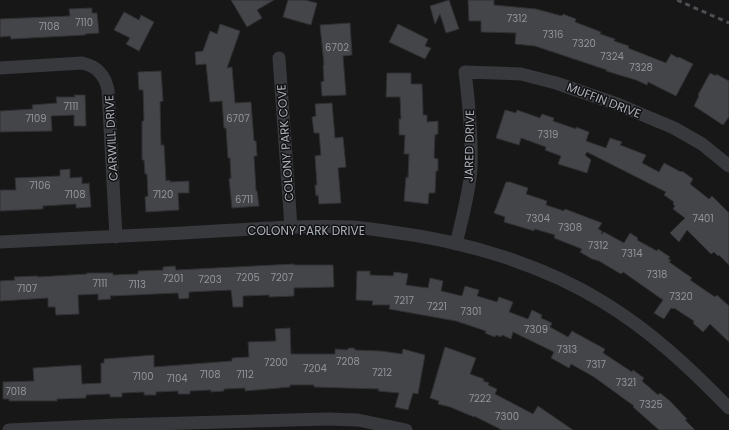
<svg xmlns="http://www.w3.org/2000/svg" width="729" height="430" viewBox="0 0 729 430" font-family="Poppins,sans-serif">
  <rect width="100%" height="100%" fill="#171718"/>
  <!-- building -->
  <path fill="#444548" stroke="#313134" d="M231 0H274L257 10 262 18 247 27Z
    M288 0H305L317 3 311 25 283 17Z
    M449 0 459 29 446 33 440 14 435 24 430 6Z
    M468 0H494V5L536 9 562 16 563 14 576 19 575 22 601 32 600 34 615 39 614 41 629 46 628 48 666 63 671 54 678 58 679 57 693 64 676 96 648 82 647 85 636 80 606 71 607 70 535 46 515 44 516 33 481 32V21H469Z
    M92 8V13H97L99 33 85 34V35L11 39 10 36 0 37V19L70 16 69 9Z
    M124 12 139 20 141 15 154 22 139 51 126 44 130 38 114 30Z
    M350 23 352 55 343 56 346 95 322 96 321 82 324 81 323 65H324L320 25Z
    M220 24 240 31 227 68 232 67 235 103 251 102 254 141H256L257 156H254L256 191H257L259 206 232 208 229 179 231 178 230 158H228L226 128H224L222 101 210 102 206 64 196 65 195 52 203 51 210 31 217 34Z
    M398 24 428 39 425 46 431 48 425 59 389 42Z
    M161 71 163 101 160 102 161 145H164L166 181 170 180V182L189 181V193H178L179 210 146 212 145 197 148 196 147 174H145L144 160H142V121H144L143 90H139L138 72Z
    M387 73H411V84H422L423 109V115H427V122L438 121V134L435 135 434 158 438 159V171H436L435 193H429L428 204 404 201 406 177 408 178 409 154H404L405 135H399V119H401L400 97H386Z
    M710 73 716 76V74L729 81V117L723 125 694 106 699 96 698 95Z
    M74 95H85L86 126H74V115L51 116 52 131 0 132V111L33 109 32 105 57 103 56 97H75Z
    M332 103 335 138 343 137 346 167 338 168 341 203 319 204 318 195 316 196 315 185H317L315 156 321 155 319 133H314L312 117 316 116 315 104Z
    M505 110 516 113 517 110 540 118 542 114 554 118 553 121 576 129V127L589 132 586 141 606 148 610 138 622 142 620 145 646 155 642 163 659 172 664 163 681 172 682 171 693 179 690 184 709 199 712 196 729 213V265L719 255 718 256 714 252 711 254 687 230 679 242 670 233 685 218 673 209 675 206 673 204 674 202 664 195 666 192 587 152 585 155 591 160 587 173 558 164 561 156 545 150 546 147 521 138 519 145 496 138Z
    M70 169V178L82 177V184L89 183 91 207 76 208V204L43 206V209L0 211V190H16L15 178 60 176V170Z
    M506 182H510L528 188 526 194 547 201 546 205 564 211 565 209 602 223 598 229 602 231 601 234 604 232 624 243 630 233 638 238 637 240 657 251 658 249 670 257 668 259 671 260 669 262 692 278 690 280 715 297 717 295 729 306V342L710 324 703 332 693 323 694 321 674 308 673 309 671 308 664 319 654 313 663 300 623 272 621 274 599 261 592 259 580 252 582 249 554 238 555 235 535 229 534 231 504 222 505 217 494 213Z
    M294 264V265H333L334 287 294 288V296L269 297V295L243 296V307H233L231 290 189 292V298L179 299 178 293 110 296 111 299 98 300V294L78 295 79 314 56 315 55 307H48V298L0 301V281L15 280 14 277 38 276V277L87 274V273H113V275L138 274V271L163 270V267L175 266 176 270Z
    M357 271H370V275L393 276 394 272 408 274 406 285 428 288 430 278 443 281 441 291 462 296 465 286 479 290 477 296 497 302 499 297 513 302 509 312 528 319 532 310 542 315 541 318 552 323 550 327 568 337 572 331 592 342 605 349 603 353 632 372 633 370 644 378 642 381 658 395 660 393 670 401 687 419 685 420 695 430H659L633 407 634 406 594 377 571 364 569 368 551 358 554 352 513 332 511 339 502 335 501 337 496 335 495 337 485 333 486 331 456 321 389 309 390 305H372L373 301 356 300Z
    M290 328 291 354H335V349L347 350 349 348H354L355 350 381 351 402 354 403 349 425 355 418 394 413 393 408 410 395 407 399 393 378 391 379 389 314 387V385H290V387L245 391V388L224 389V391L211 392V390L190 391V394H178V391L156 392V395H144V392L122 393V397H110V394L86 395V398L57 399V401H9V399H3V382L34 381 33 368 81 365 82 384 101 383V363H104V359L154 355V367L232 361V358L249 357 248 342 276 341 275 329Z
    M445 347 476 358 470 374 484 379 483 381 489 383 488 385 497 389 495 394 533 414 538 406 573 430H502L474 416V417L450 407 438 404 439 401 430 398Z"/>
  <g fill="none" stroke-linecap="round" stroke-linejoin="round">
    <!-- minor -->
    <path stroke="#38393d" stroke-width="13" d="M279 58 291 227
      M0 68 82 63C97 66 105 75 108 90L116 237
      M0 242C61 239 123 236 184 233 240 230 297 225 353 227 366 228 379 230 392 232 463 241 542 264 603 302 651 331 690 368 729 408
      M456 244C462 219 469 194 471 169 472 136 469 104 465 72L521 74 556 83 617 104 674 128 702 144 729 166
      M9 430 117 425 328 419 358 420 406 430"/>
    <!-- rail -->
    <path stroke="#4d4f54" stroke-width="3" stroke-dasharray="5 4" stroke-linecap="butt" d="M677 0 729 23"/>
  </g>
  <g text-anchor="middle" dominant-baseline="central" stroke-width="3" stroke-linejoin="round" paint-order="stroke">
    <!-- number labels -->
    <g font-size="10" fill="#90949b">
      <text x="517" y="18">7312</text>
      <text x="84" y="22">7110</text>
      <text x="49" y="26">7108</text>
      <text x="553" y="34">7316</text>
      <text x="584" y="43">7320</text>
      <text x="337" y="47">6702</text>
      <text x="612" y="56">7324</text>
      <text x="641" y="67">7328</text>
      <text x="71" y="106">7111</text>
      <text x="36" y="118">7109</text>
      <text x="238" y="118">6707</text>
      <text x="548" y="134">7319</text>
      <text x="40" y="185">7106</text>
      <text x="75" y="194">7108</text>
      <text x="163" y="194">7120</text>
      <text x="244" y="199">6711</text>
      <text x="538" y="218">7304</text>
      <text x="703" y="218">7401</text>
      <text x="570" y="227">7308</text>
      <text x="598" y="245">7312</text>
      <text x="632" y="253">7314</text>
      <text x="657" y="274">7318</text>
      <text x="248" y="277">7205</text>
      <text x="282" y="277">7207</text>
      <text x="173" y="278">7201</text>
      <text x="210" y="279">7203</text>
      <text x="100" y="283">7111</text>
      <text x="137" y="284">7113</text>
      <text x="27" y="288">7107</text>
      <text x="681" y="296">7320</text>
      <text x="404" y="300">7217</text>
      <text x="437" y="306">7221</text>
      <text x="471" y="311">7301</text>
      <text x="536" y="329">7309</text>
      <text x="567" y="349">7313</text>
      <text x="348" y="361">7208</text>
      <text x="276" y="362">7200</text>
      <text x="596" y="364">7317</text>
      <text x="315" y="368">7204</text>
      <text x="382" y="372">7212</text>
      <text x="210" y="374">7108</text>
      <text x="245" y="374">7112</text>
      <text x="143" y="376">7100</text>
      <text x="177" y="378">7104</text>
      <text x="626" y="382">7321</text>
      <text x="16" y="391">7018</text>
      <text x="480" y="398">7222</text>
      <text x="651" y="404">7325</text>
      <text x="507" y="416">7300</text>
    </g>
    <!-- street labels -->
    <g font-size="12" fill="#aaafb7" stroke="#121213">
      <text transform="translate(604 100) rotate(21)">MUFFIN DRIVE</text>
      <text transform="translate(111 138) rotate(-93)">CARWILL DRIVE</text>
      <text transform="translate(285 143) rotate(-94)">COLONY PARK COVE</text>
      <text transform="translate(469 146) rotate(-89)">JARED DRIVE</text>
      <text x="306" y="230">COLONY PARK DRIVE</text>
    </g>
  </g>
</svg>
